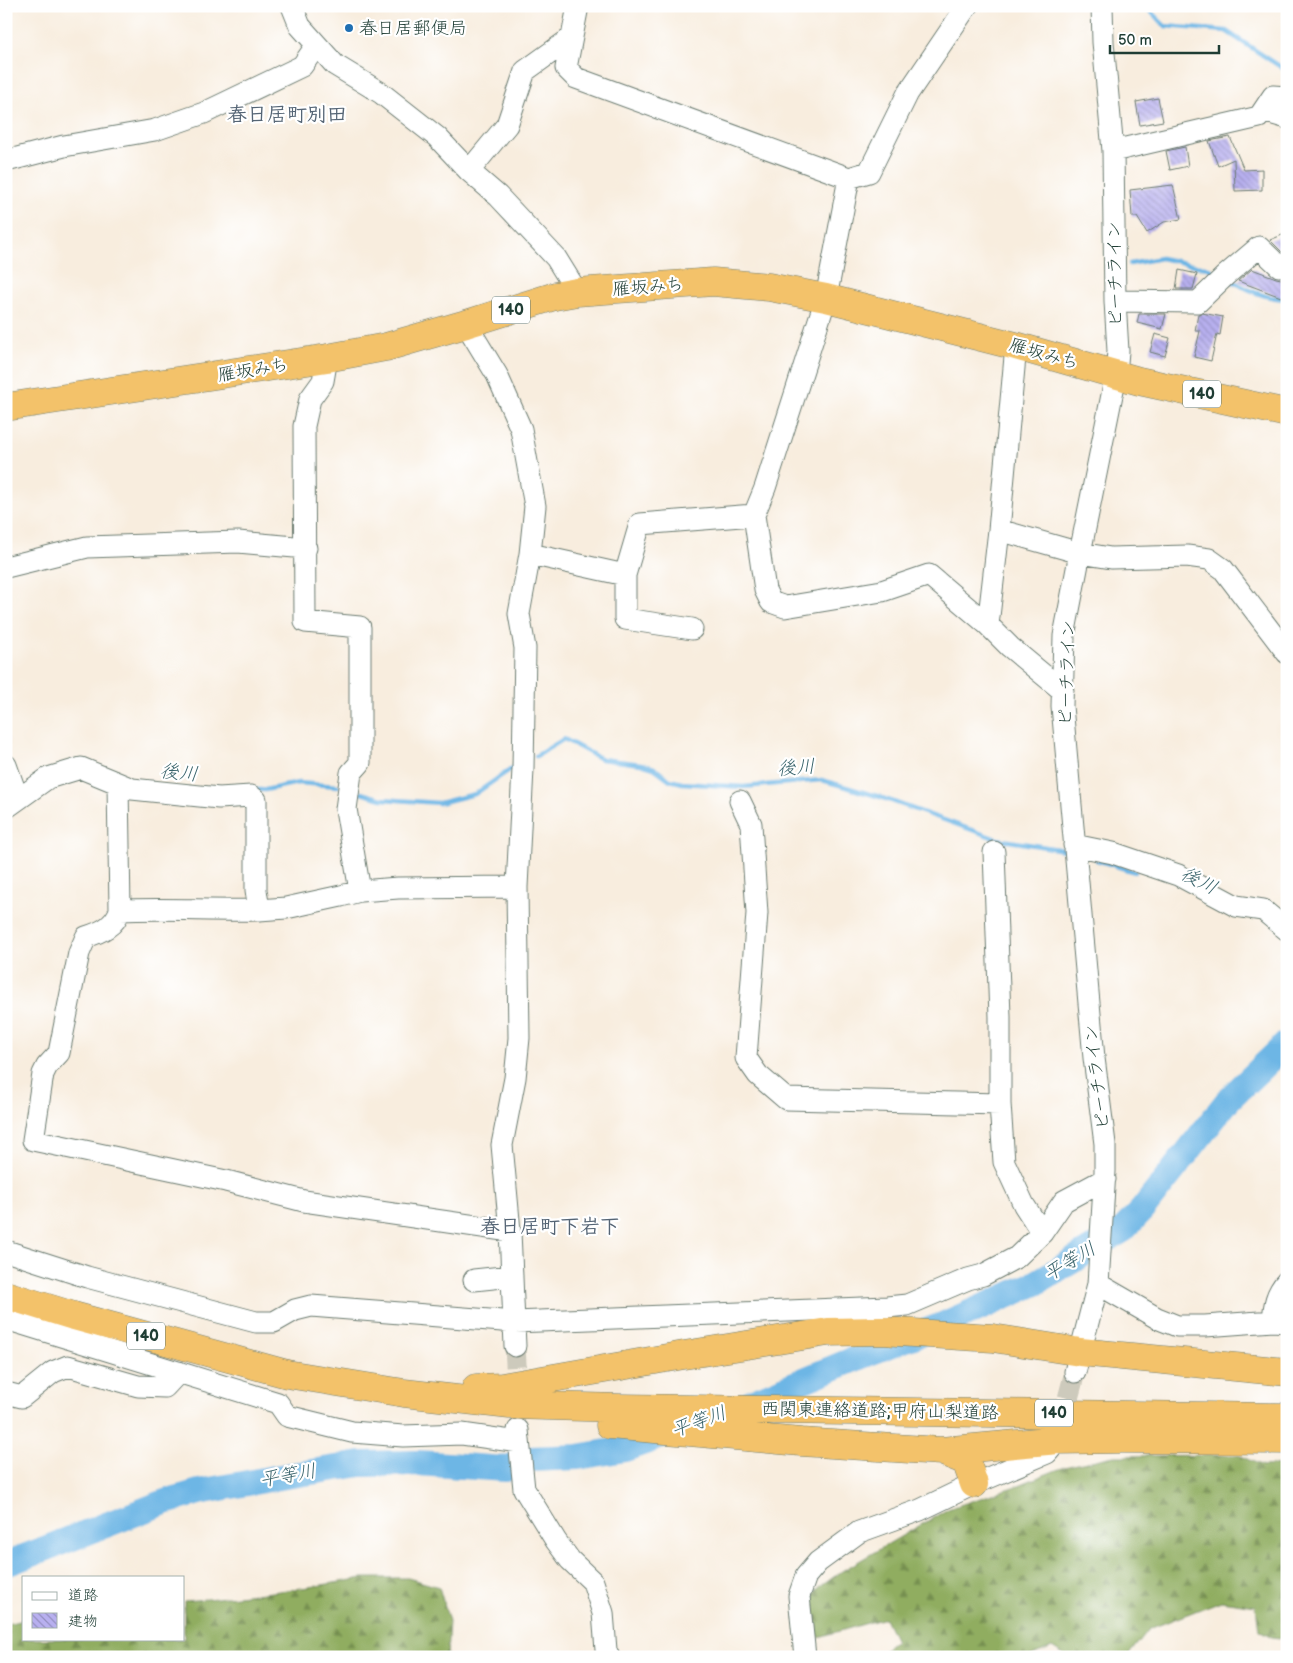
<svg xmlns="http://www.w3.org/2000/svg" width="1293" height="1663" viewBox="0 0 1293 1663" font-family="'Balsamiq Sans','Klee One',sans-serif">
  <defs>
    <pattern id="forest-firs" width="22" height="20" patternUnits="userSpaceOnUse" patternTransform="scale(1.25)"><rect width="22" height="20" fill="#90ad60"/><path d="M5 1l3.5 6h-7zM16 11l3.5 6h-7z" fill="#758e50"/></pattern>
    <pattern id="building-back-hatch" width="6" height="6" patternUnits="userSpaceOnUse" patternTransform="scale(1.25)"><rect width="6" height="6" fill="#b8b0ef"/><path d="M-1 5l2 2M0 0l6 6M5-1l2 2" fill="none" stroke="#9590c2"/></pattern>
  </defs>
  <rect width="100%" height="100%" fill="#fff"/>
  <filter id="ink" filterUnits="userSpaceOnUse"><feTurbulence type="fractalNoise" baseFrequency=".02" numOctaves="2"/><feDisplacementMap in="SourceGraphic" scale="10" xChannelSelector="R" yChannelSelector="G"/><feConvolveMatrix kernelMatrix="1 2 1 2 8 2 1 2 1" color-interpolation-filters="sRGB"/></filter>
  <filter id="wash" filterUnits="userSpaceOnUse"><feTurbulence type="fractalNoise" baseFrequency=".0096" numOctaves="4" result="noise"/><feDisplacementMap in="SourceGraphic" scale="20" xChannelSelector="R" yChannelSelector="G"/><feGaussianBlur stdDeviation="1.12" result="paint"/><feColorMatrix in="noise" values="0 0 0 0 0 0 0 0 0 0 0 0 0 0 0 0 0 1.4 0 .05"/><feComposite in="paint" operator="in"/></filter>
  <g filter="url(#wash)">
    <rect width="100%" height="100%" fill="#f8edde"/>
    <!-- forest -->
    <path fill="url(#forest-firs)" stroke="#58754a" d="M1238 1455 1263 1466 1287 1465V1639L1272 1637 1259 1630 1256 1606 1221 1601 1149 1629 1127 1657H1068L1052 1647 1028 1657H874L896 1641 885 1618 819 1637 805 1608 816 1590 842 1571 948 1509 1019 1485 1064 1467 1114 1456Z
      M363 1578H408L439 1587 449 1621 447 1657H6V1624L24 1620V1639H184V1601C244 1596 304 1589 363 1578Z"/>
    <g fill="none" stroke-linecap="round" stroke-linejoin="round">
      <!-- stream -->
      <path stroke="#6db6e5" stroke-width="4.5" d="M1145 6 1165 26 1226 31 1287 71
        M1130 264 1161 258 1208 268 1217 274
        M1230 280C1249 290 1265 299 1287 299
        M536 756 564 739 601 759 641 764 654 768 670 780 682 783 743 787 822 780 880 797 997 839 1064 850
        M255 790H265L298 783 338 786
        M361 793 382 799 439 803 475 794 514 767
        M1097 860 1135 872
        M1282 913 1287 911"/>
      <!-- river -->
      <path stroke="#6db6e5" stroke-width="26" d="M732 1410 874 1351 940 1326 1036 1283 1123 1230 1142 1210 1229 1099 1287 1043
        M6 1564 165 1502 199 1492 280 1477 361 1464 418 1463 505 1469 530 1459 578 1457 625 1449 679 1430"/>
    </g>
    <g id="blocks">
      <!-- building -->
      <path fill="url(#building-back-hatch)" d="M1158 98 1163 121 1140 125 1136 102Z
        M1230 137 1244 170 1262 169V190L1235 191 1234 159 1218 166 1209 141Z
        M1185 147 1188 166 1170 170 1166 151Z
        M1173 185 1181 219 1164 222 1147 233 1137 217H1132L1130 190Z
        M1287 233V251L1282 252 1270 240Z
        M1252 269 1276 278 1286 280 1285 277 1287 276V296L1281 297 1238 281Z
        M1179 270 1197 274 1193 289H1176Z
        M1202 313 1223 317 1220 335 1217 334 1211 361 1194 357 1200 331H1195L1198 314Z
        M1139 314H1166L1162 329 1137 323Z
        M1155 334 1170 338 1165 356 1150 352Z"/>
    </g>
  </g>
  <g filter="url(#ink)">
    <use href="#blocks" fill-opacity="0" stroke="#6b7b70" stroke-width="1"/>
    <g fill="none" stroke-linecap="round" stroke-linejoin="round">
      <!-- minor-tunnel -->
      <path stroke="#cdcabc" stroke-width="21" stroke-dasharray="21 11" stroke-linecap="butt" d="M515 1346 518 1398
        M1060 1429 1075 1372"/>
      <!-- minor casing -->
      <g stroke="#6b7b70" stroke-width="23">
        <path id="minor" d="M292 6 300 26 335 65 381 93 437 137 469 171 498 196 556 258 577 292
          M578 6 566 68 576 78 849 178 869 172 908 93 967 6
          M1263 111 1287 118
          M1113 151 1259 117 1273 96 1287 97
          M6 161 64 146 155 130 204 113 302 66 316 46
          M469 171 507 125 525 71 571 38
          M1115 301 1198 302 1226 275 1259 247 1279 266 1287 263
          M466 324 497 375 521 429 535 506 530 554 519 614 525 648 523 769 517 887 519 1038 515 1078 502 1145 510 1231 515 1346
          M1016 346 999 530 988 625 1010 647 1063 691
          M327 358 323 381 310 399 304 426 305 622 360 627V763L351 773 346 809 360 891
          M754 515 765 590 771 602 785 607 882 591 929 575 988 625
          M999 530 1080 553 1111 558 1187 556 1209 559 1223 569 1287 653
          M530 554 625 575 640 524 754 515 765 488 826 298 849 178
          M6 567 87 547 238 542 306 548
          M625 575V619L692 629
          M6 765 18 799
          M118 784 120 910C166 908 212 911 259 910
          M740 801 751 824 757 913 746 1058 758 1075 786 1099 1000 1104
          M6 808 48 778 81 768 132 789 219 798 251 796 256 800V890L259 910 286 908 341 896 360 891 398 888 517 887
          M1074 845 1113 853 1178 875 1236 906 1263 910 1287 930
          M994 852 1000 1017V1104L1004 1162 1024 1205 1042 1233
          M120 910C115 926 101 932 86 937L79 953 59 1053 47 1066 43 1074 33 1140 226 1181 304 1201 510 1231
          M6 1251 87 1277 256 1322H274L295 1310 311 1306 515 1322 887 1307 907 1305 968 1279 983 1275 1017 1257 1042 1233 1064 1201 1105 1179
          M474 1280 512 1276
          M1098 1284 1157 1318 1177 1326H1205L1273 1321 1287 1322
          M6 1319 278 1403 287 1416 352 1432 403 1436 462 1434 519 1442
          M1273 1321C1274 1305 1276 1293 1287 1281
          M1075 1372 1098 1284 1105 1171V1144L1094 1058 1062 706 1064 636 1080 553 1116 375 1118 351 1115 301 1113 151 1103 42 1102 6
          M6 1393 22 1397 53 1372 68 1366 138 1386 165 1387 179 1372
          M518 1430 524 1489 556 1541 570 1560 593 1582 603 1613 606 1650 609 1657
          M805 1657 799 1596 806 1576 818 1562 859 1532 920 1510 974 1484 1047 1453 1058 1440 1059 1434"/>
      </g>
      <!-- highway casing -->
      <g stroke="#6b7b70" stroke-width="29">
        <path id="highway" d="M6 407 327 358 386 347 466 324 555 296 577 292 713 282 769 287 826 298 1016 346 1139 381 1287 413
          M6 1295 74 1316 287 1374 404 1393 510 1405 621 1408 1287 1417
          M476 1388 502 1387 684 1355 828 1332 882 1331 993 1338 1080 1352 1287 1372
          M610 1425 801 1442 941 1451 1058 1440 1122 1439 1287 1440
          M941 1451 966 1461 974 1484"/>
      </g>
      <!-- minor -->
      <use href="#minor" stroke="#fff" stroke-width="21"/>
      <!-- highway -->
      <use href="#highway" stroke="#f3c26a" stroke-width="28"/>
    </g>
  </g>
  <!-- markers -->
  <circle fill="#1f6fb2" stroke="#fff" stroke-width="2" cx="349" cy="28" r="5"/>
  <g text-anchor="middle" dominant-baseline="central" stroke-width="4.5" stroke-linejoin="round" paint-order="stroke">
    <!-- shield labels -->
    <g fill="#fff" stroke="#627771" stroke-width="1">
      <rect x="492" y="296.5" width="38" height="27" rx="4"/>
      <rect x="1183" y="380.5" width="38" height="27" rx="4"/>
      <rect x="127" y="1322.5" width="38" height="27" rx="4"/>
      <rect x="1035" y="1399.5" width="38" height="27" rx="4"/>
    </g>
    <g font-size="16" font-weight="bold" fill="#1f3d34">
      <text x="511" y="310">140</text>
      <text x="1202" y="394">140</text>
      <text x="146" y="1336">140</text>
      <text x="1054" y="1413">140</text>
    </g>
    <!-- poi labels -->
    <g font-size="18" fill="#1f3d34" stroke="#fff" text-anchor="start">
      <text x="359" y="28">春日居郵便局</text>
    </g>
    <!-- street labels -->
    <g font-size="18" fill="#1f3d34" stroke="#fff">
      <text transform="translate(1115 274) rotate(-91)">ピーチライン</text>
      <text transform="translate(648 287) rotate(-4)">雁坂みち</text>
      <text transform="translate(1044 354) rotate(16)">雁坂みち</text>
      <text transform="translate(253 370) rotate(-9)">雁坂みち</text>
      <text transform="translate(1067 673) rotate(-88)">ピーチライン</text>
      <text transform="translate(1097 1077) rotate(-97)">ピーチライン</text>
      <text transform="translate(880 1411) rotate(1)">西関東連絡道路;甲府山梨道路</text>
    </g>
    <!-- water labels -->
    <g font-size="19" font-style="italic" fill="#366169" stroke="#fff">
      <text transform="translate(796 768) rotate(-4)">後川</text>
      <text transform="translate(179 773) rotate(6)">後川</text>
      <text transform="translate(1199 881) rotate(27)">後川</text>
      <text transform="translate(1070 1262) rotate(-31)">平等川</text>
      <text transform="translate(699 1422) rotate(-20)">平等川</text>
      <text transform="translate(288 1476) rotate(-10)">平等川</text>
    </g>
    <!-- quarter labels -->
    <g font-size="20" font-weight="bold" fill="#556575" stroke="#fff">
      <text x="287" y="115">春日居町別田</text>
      <text x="550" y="1227">春日居町下岩下</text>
    </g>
  </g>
  <!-- margin -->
  <rect width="1293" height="1663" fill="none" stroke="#fff" stroke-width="25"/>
  <!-- legend -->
  <rect x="22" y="1576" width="162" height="65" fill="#ffffff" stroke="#a5b1ae"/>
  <rect x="32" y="1592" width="25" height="8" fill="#ffffff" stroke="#a5b1ae"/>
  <text x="68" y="1600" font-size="15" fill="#1f3d34">道路</text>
  <rect x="32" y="1613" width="25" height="15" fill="url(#building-back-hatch)" stroke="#a5b1ae"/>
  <text x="68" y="1626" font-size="15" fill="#1f3d34">建物</text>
  <!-- scale -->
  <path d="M1110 45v8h109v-8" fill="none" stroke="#1f3d34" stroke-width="2.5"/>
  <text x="1118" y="45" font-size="15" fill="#1f3d34" stroke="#ffffff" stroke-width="4" paint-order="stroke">50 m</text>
</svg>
